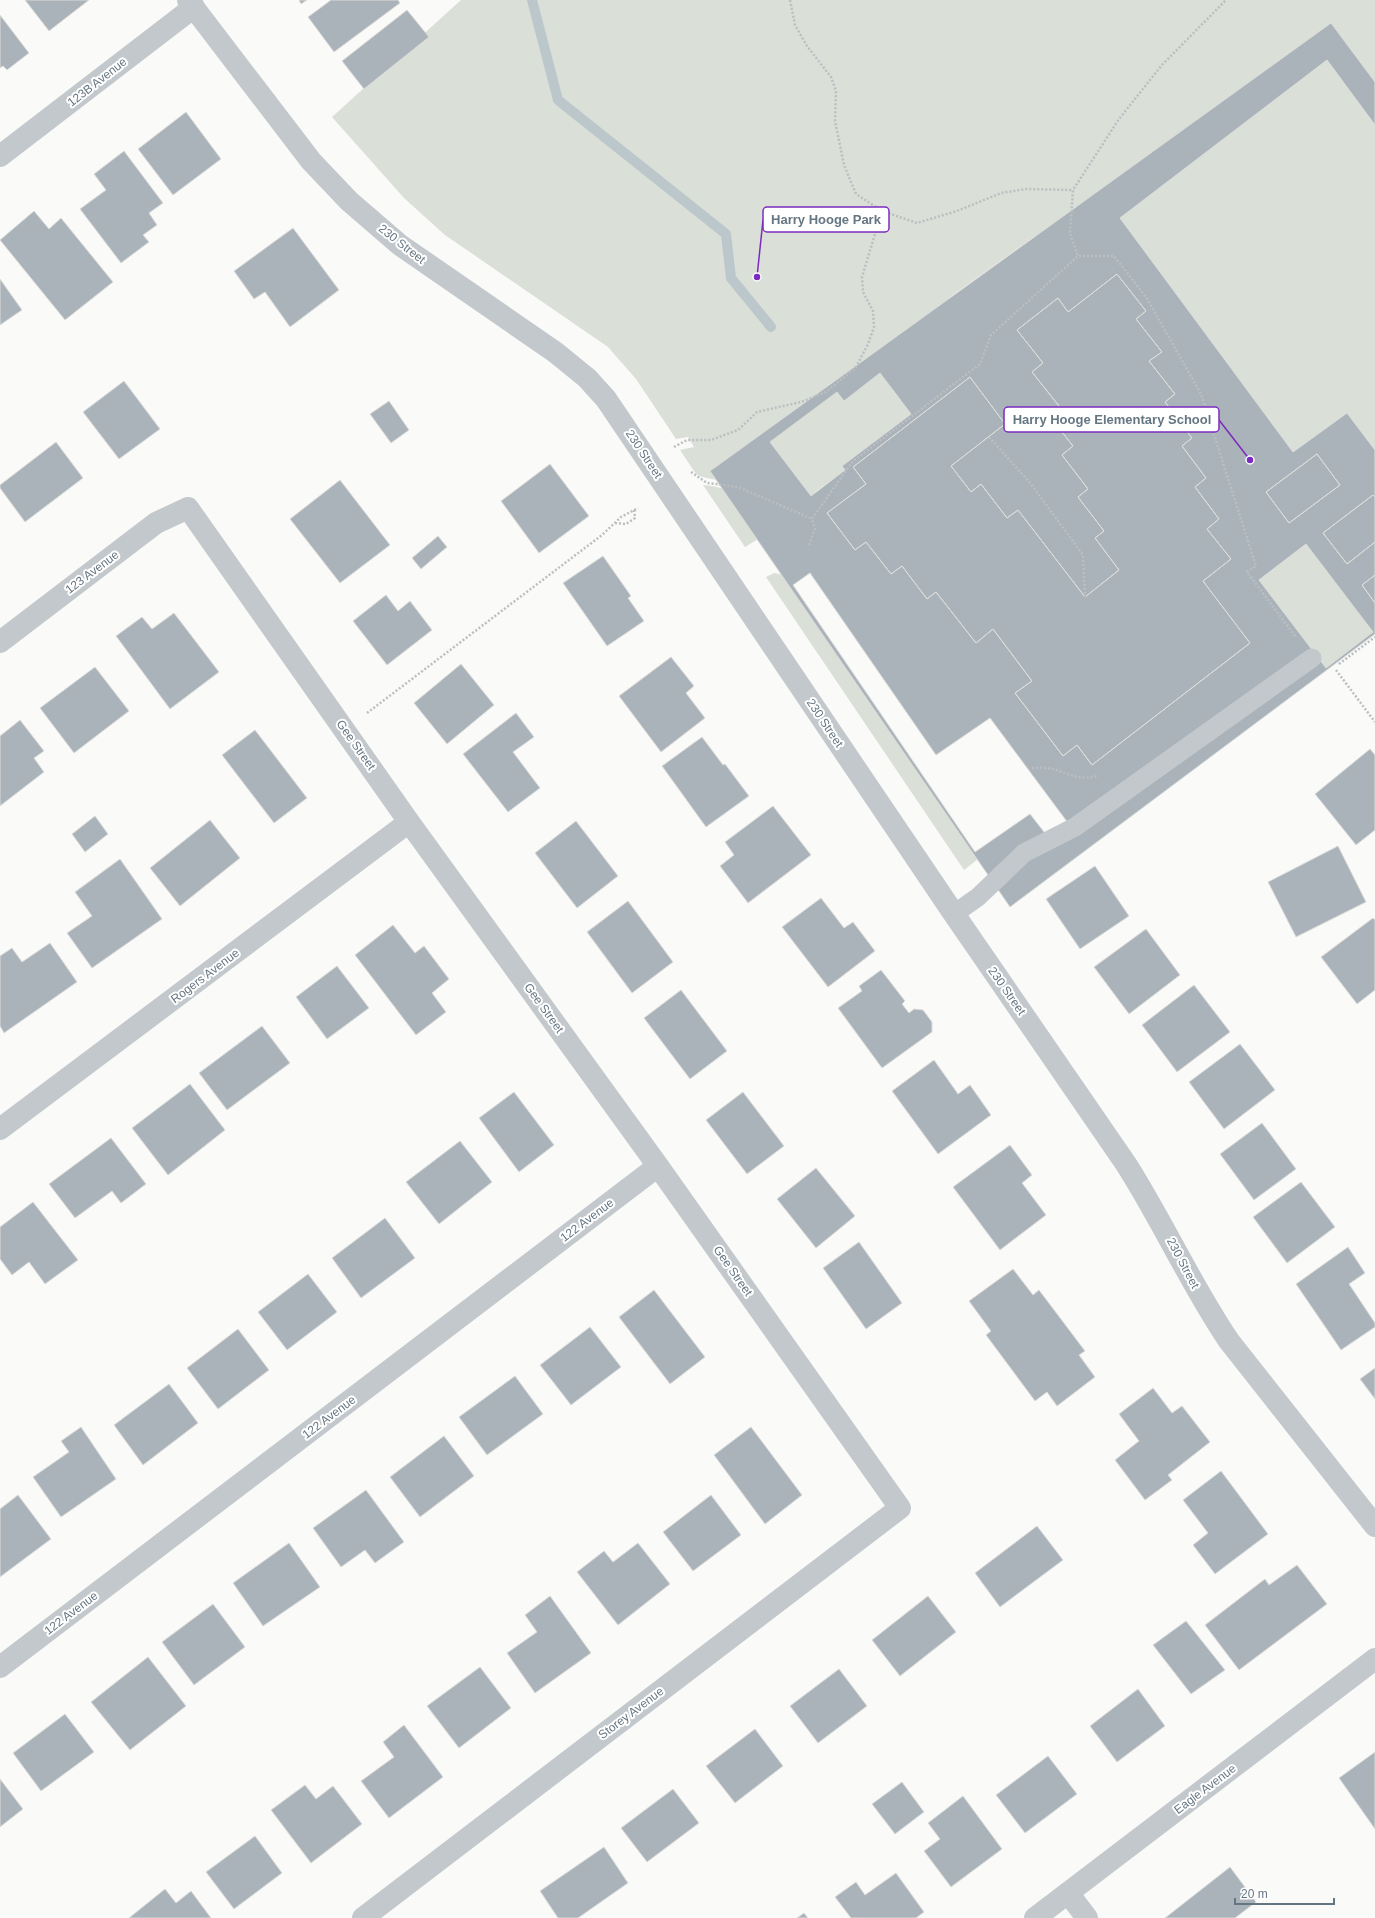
<svg xmlns="http://www.w3.org/2000/svg" width="1375" height="1918" viewBox="0 0 1375 1918" font-family="Helvetica,sans-serif">
  <rect width="100%" height="100%" fill="#fafaf8"/>
  <!-- green -->
  <path fill="#dadfd7" d="M461 0H1375V109L1329 58 1075 207 1067 213 1052 256 1035 236 950 297 902 378 890 387 911 414 842 466 845 470 815 492 823 501 702 477 696 474 680 450 694 447 688 437 676 439 636 379 608 347 445 235 404 198 332 117Z
    M1327 60 1375 125V450L1347 413 1293 452 1120 218Z
    M703 485 712 486 755 496 766 534 745 547Z
    M1306 544 1373 632 1326 668 1259 580Z
    M774 573 784 575 978 859 964 870 766 577Z"/>
  <g fill="none" stroke-linecap="round" stroke-linejoin="round">
    <!-- stream -->
    <path stroke="#bbc7cb" stroke-width="10" d="M532 0 558 100 726 234 731 278 771 327"/>
  </g>
  <!-- building -->
  <path fill="#aab3b9" stroke="#dcdcda" fill-rule="evenodd" d="M25 0H89L49 31Z
    M299 0H307L301 4Z
    M331 0H398L400 3 334 52 308 17Z
    M407 10 429 37 364 89 342 61Z
    M0 15 29 53 7 70 3 66 0 68Z
    M1331 23 1375 82V125L1327 60 1120 218 1293 452 1347 413 1375 450V497L1373 495 1323 533 1347 564 1375 542V575L1362 585 1375 603V634L1010 907 710 471ZM1117 274 1146 311 1136 319 1162 352 1149 361 1175 394 1165 402 1192 438 1182 446 1206 478 1195 487 1219 519 1207 529 1231 559 1203 581 1250 643 1092 765 1077 745 1063 756 1015 693 1032 681 993 629 976 643 936 592 927 599 902 566 891 574 866 542 855 550 827 513 866 484 853 467 970 377 1005 424 951 466 971 492 981 484 1007 518 1018 510 1085 597 1119 570 1095 538 1104 531 1078 497 1088 489 1062 455 1073 446 1048 414 1059 406 1032 372 1043 363 1017 330 1058 298 1068 312ZM880 373 911 414 842 466 845 470 811 496 770 442 837 392 844 401ZM1317 454 1340 485 1289 523 1266 492ZM1306 544 1373 632 1326 668 1259 580ZM810 573 936 755 990 718 1068 823 1048 837 1030 814 975 852 793 585Z
    M186 112 221 159 173 195 138 149Z
    M124 151 163 203 149 213 157 225 143 235 149 242 121 263 80 209 106 190 94 174Z
    M34 211 49 229 61 218 113 282 65 320 0 240Z
    M293 228 339 290 290 327 265 292 254 299 234 271Z
    M1117 274 1146 311 1136 319 1162 352 1149 361 1175 394 1165 402 1192 438 1182 446 1206 478 1195 487 1219 519 1207 529 1231 559 1203 581 1250 643 1092 765 1077 745 1063 756 1015 693 1032 681 993 629 976 643 936 592 927 599 902 566 891 574 866 542 855 550 827 513 866 484 853 467 970 377 1005 424 951 466 971 492 981 484 1007 518 1018 510 1085 597 1119 570 1095 538 1104 531 1078 497 1088 489 1062 455 1073 446 1048 414 1059 406 1032 372 1043 363 1017 330 1058 298 1068 312Z
    M0 279 22 310 0 325Z
    M124 381 160 429 119 459 83 412Z
    M389 401 409 430 391 443 370 414Z
    M56 442 83 478 25 522 0 488V485Z
    M1317 454 1340 485 1289 523 1266 492Z
    M550 464 589 516 539 553 501 501Z
    M340 480 390 545 340 583 290 519Z
    M1373 495 1375 497V542L1347 564 1323 533Z
    M438 536 447 547 421 569 412 558Z
    M603 556 631 596 628 598 644 621 607 646 563 583Z
    M1375 575V603L1362 585Z
    M386 595 398 611 410 601 432 630 387 665 353 621Z
    M174 613 219 672 170 709 116 636 142 617 152 629Z
    M671 657 694 686 686 693 705 718 661 752 619 696Z
    M461 664 494 705 447 744 414 703Z
    M95 667 129 711 74 753 40 708Z
    M516 713 534 737 513 752 540 788 508 812 463 754Z
    M20 720 44 751 34 758 44 772 0 806V736Z
    M255 730 307 798 274 823 222 755Z
    M702 737 723 765 725 764 749 796 706 827 662 766Z
    M1370 749 1375 755V830L1356 845 1315 794Z
    M773 806 811 855 748 903 720 866 734 855 725 842Z
    M95 816 108 834 85 852 72 834Z
    M210 820 240 858 180 906 150 868Z
    M576 821 618 876 577 908 535 853Z
    M1338 846 1366 902 1296 937 1268 882Z
    M120 859 162 919 92 968 67 933 92 916 75 892Z
    M1095 866 1129 916 1080 949 1046 899Z
    M821 898 844 928 853 922 875 951 828 987 782 927Z
    M628 901 673 962 632 993 587 932Z
    M1373 918 1375 920V990L1357 1004 1321 957Z
    M393 925 415 953 424 946 449 979 432 993 446 1012 416 1035 355 955Z
    M1146 929 1180 975 1129 1014 1094 967Z
    M50 943 77 982 4 1033 0 1026V956L12 948 22 962Z
    M337 966 369 1008 327 1039 296 997Z
    M881 970 905 1001 902 1004 909 1013 914 1009 923 1010 932 1022V1032L882 1068 838 1008 862 991 859 986Z
    M1194 985 1230 1032 1177 1072 1142 1025Z
    M681 990 727 1051 690 1079 644 1018Z
    M262 1026 290 1063 227 1110 199 1073Z
    M1240 1044 1275 1090 1224 1129 1189 1082Z
    M934 1060 958 1094 970 1085 991 1115 938 1154 892 1091Z
    M190 1084 225 1130 168 1175 132 1128Z
    M514 1092 554 1145 519 1172 479 1118Z
    M743 1092 784 1146 747 1174 706 1120Z
    M1262 1123 1296 1169 1254 1200 1220 1154Z
    M111 1138 146 1184 121 1203 112 1191 75 1218 49 1184Z
    M460 1141 492 1182 439 1224 406 1182Z
    M1010 1145 1032 1175 1022 1183 1046 1215 1000 1250 953 1187Z
    M816 1168 855 1216 816 1248 777 1199Z
    M1301 1182 1335 1227 1287 1263 1253 1217Z
    M33 1202 78 1260 45 1284 29 1262 12 1275 0 1259V1227Z
    M385 1218 415 1258 361 1298 332 1258Z
    M859 1242 902 1303 866 1329 823 1268Z
    M1348 1247 1365 1273 1349 1284 1375 1323V1327L1341 1350 1296 1284Z
    M1013 1269 1033 1295 1039 1290 1085 1351 1079 1355 1095 1377 1057 1406 1047 1392 1035 1401 986 1335 991 1331 969 1301Z
    M308 1274 337 1312 287 1350 258 1312Z
    M654 1290 705 1357 670 1384 619 1317Z
    M590 1327 621 1367 571 1405 540 1365Z
    M238 1329 269 1370 218 1409 187 1368Z
    M1375 1368V1399L1360 1379Z
    M515 1376 543 1414 487 1455 459 1417Z
    M169 1384 198 1423 143 1465 114 1425Z
    M1153 1388 1172 1413 1182 1406 1210 1442 1168 1475 1172 1480 1145 1500 1115 1460 1139 1441 1119 1414Z
    M81 1427 116 1479 61 1517 33 1477 69 1452 61 1441Z
    M751 1427 802 1495 765 1524 714 1455Z
    M444 1436 474 1476 420 1517 390 1477Z
    M1221 1471 1268 1534 1215 1574 1193 1545 1208 1533 1183 1500Z
    M366 1490 404 1542 375 1563 365 1550 341 1567 313 1528Z
    M18 1495 51 1539 0 1577V1509Z
    M711 1495 741 1535 693 1571 663 1532Z
    M1037 1526 1063 1560 1000 1607 975 1573Z
    M289 1543 320 1587 263 1626 233 1583Z
    M638 1543 670 1584 618 1625 577 1572 604 1551 613 1562Z
    M1297 1565 1327 1604 1239 1670 1205 1625 1265 1579 1269 1585Z
    M550 1596 591 1653 535 1693 507 1653 537 1632 525 1615Z
    M928 1596 956 1632 900 1676 872 1640Z
    M213 1604 245 1647 194 1685 162 1642Z
    M1186 1621 1225 1670 1191 1694 1153 1645Z
    M148 1657 186 1706 130 1750 91 1702Z
    M480 1667 511 1708 459 1748 427 1706Z
    M839 1669 867 1706 818 1743 790 1706Z
    M1138 1689 1165 1726 1117 1762 1090 1726Z
    M65 1714 94 1752 41 1791 13 1753Z
    M404 1725 443 1777 389 1818 361 1781 394 1757 383 1742Z
    M755 1729 783 1766 735 1803 706 1766Z
    M1375 1752V1829L1339 1778Z
    M1048 1756 1077 1794 1025 1833 996 1795Z
    M0 1779 23 1809 0 1827Z
    M902 1782 924 1812 895 1834 872 1804Z
    M305 1785 316 1799 333 1786 362 1824 311 1863 271 1810Z
    M673 1789 699 1823 647 1862 621 1828Z
    M963 1796 1002 1849 951 1887 924 1851 940 1839 928 1823Z
    M255 1836 282 1873 234 1909 206 1872Z
    M604 1847 628 1883 578 1918H558L540 1891Z
    M1230 1867 1256 1902 1235 1918H1165Z
    M896 1873 924 1912 916 1918H851L835 1897 856 1882 865 1895Z
    M165 1889 176 1903 191 1891 211 1918H129Z
    M804 1913 808 1918H797Z"/>
  <g fill="none" stroke-linecap="round" stroke-linejoin="round">
    <!-- path -->
    <path stroke="#bbbfc2" stroke-width="2.5" stroke-dasharray="2 2" stroke-linecap="butt" d="M790 0 795 25 807 46 831 77 836 91 835 121 844 165 856 194 882 211 917 223 957 211 1001 193 1026 189 1073 190
      M1079 256H1114L1146 297 1201 394 1256 566 1247 572 1295 636
      M989 437 1031 484 1083 555 1085 597
      M674 447 687 440H711L738 430 757 412 801 402 826 392 856 367 868 344 874 327 873 311 863 292 862 277 882 211
      M691 472 707 483 738 487 812 519
      M615 523 626 524 635 518 634 509
      M809 545 815 529 812 519 852 462 980 364 991 335 1078 256 1070 234 1073 190 1119 119 1162 65 1226 0
      M1339 664 1375 637
      M1336 670 1375 722
      M367 713 602 535 621 517 638 508
      M1032 768C1036 768 1040 767 1045 768 1064 769 1074 782 1097 776"/>
    <!-- service -->
    <path stroke="#c3c8cc" stroke-width="19" d="M954 914 978 897 1024 853 1075 827 1312 658"/>
    <!-- minor -->
    <path stroke="#c3c8cc" stroke-width="22" d="M0 156 194 7
      M0 642 156 523 188 508 409 822 658 1166 900 1508 363 1918
      M0 1129 409 822
      M0 1667 658 1166
      M1068 1893 1087 1918
      M1035 1918 1375 1659"/>
    <!-- tertiary -->
    <path stroke="#c3c8cc" stroke-width="22" d="M188 0 311 161 349 201 400 245 555 352 587 378 606 399 954 914 1126 1164C1163 1222 1191 1285 1229 1341L1375 1526"/>
  </g>
  <g text-anchor="middle" dominant-baseline="central" stroke-width="4" stroke-linejoin="round" paint-order="stroke">
    <!-- street labels -->
    <g font-size="12" fill="#657683" stroke="#fff">
      <text transform="translate(97 82) rotate(-38)">123B Avenue</text>
      <text transform="translate(402 244) rotate(38)">230 Street</text>
      <text transform="translate(644 454) rotate(56)">230 Street</text>
      <text transform="translate(92 572) rotate(-37)">123 Avenue</text>
      <text transform="translate(825 723) rotate(56)">230 Street</text>
      <text transform="translate(356 745) rotate(55)">Gee Street</text>
      <text transform="translate(205 976) rotate(-37)">Rogers Avenue</text>
      <text transform="translate(1007 991) rotate(55)">230 Street</text>
      <text transform="translate(544 1008) rotate(54)">Gee Street</text>
      <text transform="translate(587 1220) rotate(-37)">122 Avenue</text>
      <text transform="translate(1183 1263) rotate(62)">230 Street</text>
      <text transform="translate(733 1271) rotate(55)">Gee Street</text>
      <text transform="translate(329 1417) rotate(-37)">122 Avenue</text>
      <text transform="translate(71 1613) rotate(-37)">122 Avenue</text>
      <text transform="translate(631 1713) rotate(-37)">Storey Avenue</text>
      <text transform="translate(1205 1789) rotate(-37)">Eagle Avenue</text>
    </g>
  </g>
  <!-- callouts -->
  <path fill="none" stroke="#7b2cbf" stroke-width="1.5" d="M757 277L763 220M1250 460L1219 420"/>
  <g fill="#7b2cbf" stroke="#fff" stroke-width="1.5">
    <circle cx="757" cy="277" r="4"/>
    <circle cx="1250" cy="460" r="4"/>
  </g>
  <g fill="#fff" stroke="#7b2cbf" stroke-width="1.5">
    <rect x="763" y="207" width="126" height="25" rx="4"/>
    <rect x="1004" y="407" width="215" height="25" rx="4"/>
  </g>
  <g font-size="13" text-anchor="middle" font-weight="bold" fill="#657683">
    <text x="826" y="224">Harry Hooge Park</text>
    <text x="1112" y="424">Harry Hooge Elementary School</text>
  </g>
  <!-- scale -->
  <path d="M1235 1898v6h99v-6" fill="none" stroke="#657683" stroke-width="2"/>
  <text x="1241" y="1898" font-size="12" fill="#657683" stroke="#ffffff" stroke-width="3" paint-order="stroke">20 m</text>
</svg>
